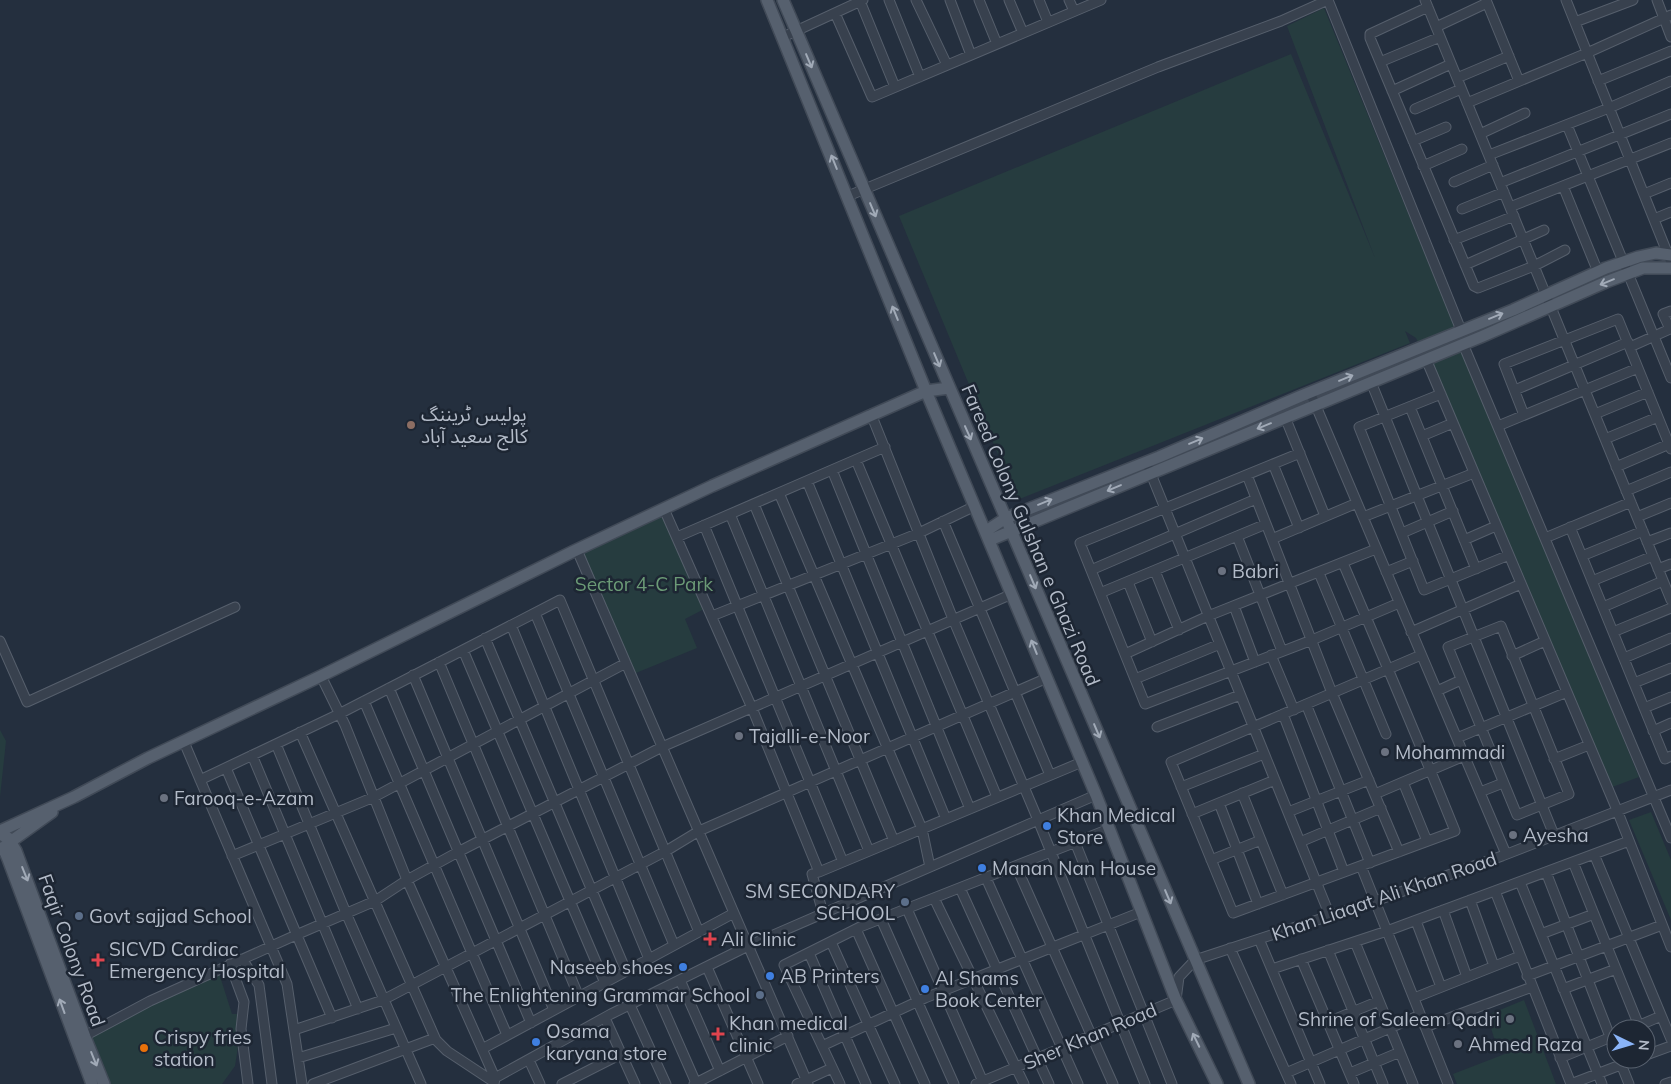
<svg xmlns="http://www.w3.org/2000/svg" width="1671" height="1084" viewBox="0 0 1671 1084" font-family="Mulish,'Noto Sans Arabic',sans-serif">
  <rect width="100%" height="100%" fill="#242f3e"/>
  <!-- green -->
  <path fill="#263c3f" d="M1324 8 1639 777 1607 789 1442 393 1416 338 1405 331 1410 343 1017 500 899 216 1291 54 1375 258 1287 26Z
    M664 509 708 607 685 619 697 648 631 675 577 550Z
    M0 730 6 741 0 797Z
    M1651 812 1671 860V920L1629 820Z
    M218 970 232 1014H243L235 1066 222 1084H104L85 1037Z
    M1524 1000 1556 1084H1457L1453 1074 1510 1052 1507 1044 1497 1047 1490 1025 1493 1024 1490 1014Z"/>
  <g fill="none" stroke-linecap="round" stroke-linejoin="round">
    <!-- minor casing -->
    <g stroke="#565f6c" stroke-width="11">
      <path id="minor" d="M889 0 920 77
        M916 0 947 65
        M950 0 971 55
        M979 0 997 44
        M1009 0 1023 33
        M1039 0 1048 22
        M1069 0 1074 11
        M1328 0 1461 330
        M1425 0 1671 600
        M1486 0 1519 81
        M1566 0 1671 262
        M1657 0 1671 37
        M860 1 895 87
        M1428 7 1370 34V38L1474 286 1478 288 1534 266 1565 250
        M835 13 872 97 1101 0
        M1575 22 1633 0
        M1436 27 1487 3
        M783 37 863 0
        M1380 62 1440 37
        M1457 78 1509 56
        M1598 81 1671 51
        M1392 91 1451 64
        M1467 103 1587 53 1671 15
        M1415 109 1461 89
        M1567 125 1671 378
        M1480 134 1525 113
        M1413 141 1446 127
        M1489 155 1609 108 1671 81
        M1423 166 1462 149
        M1454 182 1493 165
        M1500 183 1671 114
        M1563 186 1598 272
        M1644 194 1671 183
        M848 196 1158 67 1281 21 1328 0
        M1510 207 1671 143
        M1462 209 1504 192
        M1654 219 1671 212
        M1454 240 1514 216
        M1465 265 1544 230
        M1463 344 1671 838
        M1630 347 1670 329 1663 314 1671 311
        M1426 359 1617 810 1671 947
        M1371 382 1554 835
        M1515 390 1628 342
        M1310 392 1506 854
        M1441 394 1359 427 1424 590 1509 555
        M1410 407 1476 569
        M871 414 953 619 1038 820 1145 1084
        M1595 414 1648 392
        M1524 415 1504 364 1618 319 1671 449
        M1285 417 1325 516
        M1498 426 1638 368
        M1422 436 1453 423
        M1605 439 1658 417
        M1300 453 1080 543 1145 704 1312 640 1399 603
        M856 460 997 797
        M1273 464 1299 528
        M1616 467 1669 444
        M1149 469 1330 916
        M832 470 970 809
        M1247 475 1332 693 1399 852
        M807 481 946 819
        M1626 491 1671 472
        M779 493 922 829 930 867
        M754 504 894 841
        M664 509 752 708 819 872 812 874 823 913
        M730 514 869 851
        M1363 517 1474 473
        M1637 517 1671 503
        M943 521 1050 775
        M704 525 843 862
        M1570 527 1665 759 1671 756
        M1402 533 1453 511
        M1237 536 1282 651
        M677 537 885 447
        M1545 538 1631 502
        M1272 539 1357 503
        M1464 540 1496 526
        M1647 542 1671 533
        M577 550 808 1084
        M1582 556 1643 531
        M1343 563C1381 652 1419 741 1455 831L1233 913 1171 762C1254 726 1338 691 1421 655
        M1658 569 1671 564
        M1091 570 1256 499
        M1155 571 1179 630
        M1386 572 1413 561
        M1319 573 1386 734
        M1592 581 1653 556
        M1128 582 1152 642
        M1100 593 1266 524
        M1234 606 1255 662
        M1603 607 1663 581
        M535 613 674 945
        M712 616 919 533 975 506
        M511 625 649 959
        M1501 626 1569 794 1517 815 1448 647Z
        M1411 632 1521 584
        M1613 632 1671 608
        M485 638 626 971
        M0 641 27 702 235 607
        M463 650 605 983
        M1125 654 1208 616 1376 549
        M1271 655 1294 710
        M1512 656 1545 641
        M1624 658 1671 638
        M439 662 579 997
        M413 675 554 1010
        M321 676 345 725 407 880 495 1078
        M1135 679 1220 644
        M1634 683 1671 668
        M389 688 531 1023
        M1437 691 1461 680
        M364 701 507 1035
        M1306 704 1370 863
        M1644 708 1671 697
        M1283 714 1344 872
        M1157 727 1240 695
        M1653 731 1671 723
        M300 732 436 1040 447 1051 494 1082
        M1457 738 1567 692
        M184 742 287 984 302 1084
        M276 744 346 913 421 1084
        M252 755 358 1009
        M1554 759 1589 745
        M226 768 332 1018
        M200 780 339 714 560 600 699 932
        M1403 782 1427 841
        M1181 787 1264 754
        M1480 792 1503 783
        M1242 793 1283 895
        M1375 794 1464 756
        M1219 803 1258 904
        M1288 812 1369 780
        M1192 814 1275 780
        M1075 842 1172 1084
        M1300 842 1381 808
        M1594 854 1671 1039
        M232 856 374 797 626 663
        M1211 860 1261 840
        M1573 862 1639 1026
        M1016 866 1113 1084
        M1361 866 1448 1084
        M819 872 1082 762
        M1546 872 1616 1052
        M986 878 1078 1084
        M1520 882 1602 1084
        M960 888 1049 1084
        M1495 891 1571 1084 1636 1059
        M934 898 1024 1084
        M1470 900 1494 966
        M907 909 984 1084
        M1443 910 1467 977
        M881 919 954 1084
        M1416 921 1441 987
        M856 929 925 1084
        M1541 934 1594 914
        M1259 939 1320 1084
        M831 942 895 1084
        M1355 942 1413 1084
        M1230 948 1291 1084
        M1328 950 1383 1084
        M809 953 866 1084
        M242 959 259 985 272 1084
        M1301 959 1354 1084
        M230 964 244 1002 241 1029 248 1084
        M707 967 758 1084
        M1272 969 1387 931 1629 841
        M1527 976 1662 925
        M680 980 720 1071
        M1563 989 1616 969
        M656 992 696 1083
        M1414 998 1520 956
        M630 1005 666 1084
        M605 1018 635 1084
        M1328 1022 1379 1001
        M1425 1027 1532 987
        M1631 1029 1661 1016
        M294 1030 383 1000 666 851 699 831 1047 678
        M79 1039 150 1001 296 935 375 901 407 880 458 852 662 747 1012 594
        M822 1046 925 998 1141 912
        M482 1049 734 913
        M1646 1055 1671 1046
        M298 1058 396 1028
        M1560 1058 1616 1035
        M1619 1059 1629 1084
        M529 1060 540 1084
        M1286 1073 1420 1015
        M1350 1073 1400 1052
        M313 1084 435 1038
        M494 1084 495 1078 611 1014 748 946 1096 795
        M562 1084 621 1054
        M694 1084 788 1036
        M797 1084 832 1068
        M840 1084 784 965 860 927 1109 829
        M976 1084 1176 1000 1179 977 1195 960 1375 901 1502 856 1671 790
        M1665 1084 1671 1082"/>
    </g>
    <!-- major casing -->
    <g stroke="#414a57" stroke-width="14">
      <path id="major" d="M767 0 926 391 1096 795 1176 1000 1217 1084
        M783 0 1249 1084
        M986 531 1006 518 1159 457 1301 396 1513 310 1606 268 1638 257 1656 253 1671 255
        M990 540 1483 336 1606 282 1643 268H1671
        M0 831 74 797 148 758 321 676 572 552 712 486 926 391 949 388
        M0 834 8 838 16 851 85 1037 104 1084
        M6 845 52 812
        M0 848 5 852 8 859 92 1084"/>
    </g>
    <!-- minor -->
    <use href="#minor" stroke="#38414e" stroke-width="9"/>
    <!-- major -->
    <use href="#major" stroke="#56606e" stroke-width="11"/>
  </g>
  <!-- one-way arrows -->
  <defs><path id="oneway-shaft" d="M-6 0H5M1.5-3L5.5 0L1.5 3" fill="none" stroke-width="1.6" stroke-linecap="round" stroke-linejoin="round" transform="scale(1.25)"/></defs>
  <g stroke="#a1aab7">
    <use href="#oneway-shaft" transform="translate(809 61) rotate(67)"/>
    <use href="#oneway-shaft" transform="translate(834 162) rotate(-112)"/>
    <use href="#oneway-shaft" transform="translate(873 210) rotate(67)"/>
    <use href="#oneway-shaft" transform="translate(1607 282) rotate(158)"/>
    <use href="#oneway-shaft" transform="translate(895 313) rotate(-112)"/>
    <use href="#oneway-shaft" transform="translate(1496 316) rotate(-22)"/>
    <use href="#oneway-shaft" transform="translate(937 360) rotate(67)"/>
    <use href="#oneway-shaft" transform="translate(1346 378) rotate(-22)"/>
    <use href="#oneway-shaft" transform="translate(1264 426) rotate(158)"/>
    <use href="#oneway-shaft" transform="translate(968 433) rotate(66)"/>
    <use href="#oneway-shaft" transform="translate(1196 441) rotate(-23)"/>
    <use href="#oneway-shaft" transform="translate(1114 488) rotate(157)"/>
    <use href="#oneway-shaft" transform="translate(1045 502) rotate(-22)"/>
    <use href="#oneway-shaft" transform="translate(1033 582) rotate(67)"/>
    <use href="#oneway-shaft" transform="translate(1034 647) rotate(-112)"/>
    <use href="#oneway-shaft" transform="translate(1097 731) rotate(67)"/>
    <use href="#oneway-shaft" transform="translate(25 874) rotate(68)"/>
    <use href="#oneway-shaft" transform="translate(1168 897) rotate(67)"/>
    <use href="#oneway-shaft" transform="translate(62 1006) rotate(-110)"/>
    <use href="#oneway-shaft" transform="translate(1196 1040) rotate(-116)"/>
    <use href="#oneway-shaft" transform="translate(94 1059) rotate(68)"/>
  </g>
  <!-- markers -->
  <circle fill="#8d6e63" stroke="#1d2633" stroke-width="2" cx="411" cy="425" r="5"/>
  <g fill="#6b7280" stroke="#1d2633" stroke-width="2">
    <circle cx="1222" cy="571" r="5"/>
    <circle cx="739" cy="736" r="5"/>
    <circle cx="1385" cy="752" r="5"/>
    <circle cx="164" cy="798" r="5"/>
    <circle cx="1513" cy="835" r="5"/>
    <circle cx="1510" cy="1019" r="5"/>
    <circle cx="1458" cy="1044" r="5"/>
  </g>
  <g fill="#3f7fe0" stroke="#1d2633" stroke-width="2">
    <circle cx="1047" cy="826" r="5"/>
    <circle cx="982" cy="868" r="5"/>
    <circle cx="683" cy="967" r="5"/>
    <circle cx="770" cy="976" r="5"/>
    <circle cx="925" cy="989" r="5"/>
    <circle cx="536" cy="1042" r="5"/>
  </g>
  <g fill="#5c6f8a" stroke="#1d2633" stroke-width="2">
    <circle cx="905" cy="902" r="5"/>
    <circle cx="79" cy="916" r="5"/>
    <circle cx="760" cy="995" r="5"/>
  </g>
  <g fill="#e0444e" stroke="#1d2633" stroke-width="2">
    <path d="M707.5 931.5h5v5h5v5h-5v5h-5v-5h-5v-5h5z"/>
    <path d="M95.5 952.5h5v5h5v5h-5v5h-5v-5h-5v-5h5z"/>
    <path d="M715.5 1026.5h5v5h5v5h-5v5h-5v-5h-5v-5h5z"/>
  </g>
  <circle fill="#e8710a" stroke="#1d2633" stroke-width="2" cx="144" cy="1048" r="5"/>
  <g text-anchor="middle" dominant-baseline="central" stroke-width="5" stroke-linejoin="round" paint-order="stroke">
    <!-- poi labels -->
    <g font-size="19" fill="#b4bcc9" stroke="#1d2633" text-anchor="start">
      <text x="421" y="414">پولیس ٹریننگ<tspan x="421" dy="22">کالج سعید آباد</tspan></text>
      <text x="1232" y="571">Babri</text>
      <text x="749" y="736">Tajalli-e-Noor</text>
      <text x="1395" y="752">Mohammadi</text>
      <text x="174" y="798">Farooq-e-Azam</text>
      <text x="1057" y="815">Khan Medical<tspan x="1057" dy="22">Store</tspan></text>
      <text x="1523" y="835">Ayesha</text>
      <text x="992" y="868">Manan Nan House</text>
      <text x="895" y="891" text-anchor="end">SM SECONDARY<tspan x="895" dy="22">SCHOOL</tspan></text>
      <text x="89" y="916">Govt sajjad School</text>
      <text x="721" y="939">Ali Clinic</text>
      <text x="109" y="949">SICVD Cardiac<tspan x="109" dy="22">Emergency Hospital</tspan></text>
      <text x="673" y="967" text-anchor="end">Naseeb shoes</text>
      <text x="780" y="976">AB Printers</text>
      <text x="935" y="978">Al Shams<tspan x="935" dy="22">Book Center</tspan></text>
      <text x="750" y="995" text-anchor="end">The Enlightening Grammar School</text>
      <text x="1500" y="1019" text-anchor="end">Shrine of Saleem Qadri</text>
      <text x="729" y="1023">Khan medical<tspan x="729" dy="22">clinic</tspan></text>
      <text x="546" y="1031">Osama<tspan x="546" dy="22">karyana store</tspan></text>
      <text x="154" y="1037">Crispy fries<tspan x="154" dy="22">station</tspan></text>
      <text x="1468" y="1044">Ahmed Raza</text>
    </g>
    <!-- street labels -->
    <g font-size="19" fill="#b4bcc9" stroke="#1d2633">
      <text transform="translate(1031 535) rotate(67)">Fareed Colony Gulshan e Ghazi Road</text>
      <text transform="translate(1384 896) rotate(-19)">Khan Liaqat Ali Khan Road</text>
      <text transform="translate(72 950) rotate(70)">Faqir Colony Road</text>
      <text transform="translate(1090 1036) rotate(-23)">Sher Khan Road</text>
    </g>
    <!-- park labels -->
    <g font-size="19" fill="#6b9a76" stroke="#1d2633">
      <text x="644" y="584">Sector 4-C Park</text>
    </g>
  </g>
  <!-- north arrow -->
  <g transform="translate(1631 1044) rotate(95)"><circle r="24" fill="#1d2633" stroke="#59626f"/>
  <path d="M0-4L9 19L0 12L-9 19Z" fill="#8ab4f8"/>
  <text y="-8" font-size="14" font-weight="bold" text-anchor="middle" fill="#b4bcc9">N</text>
  </g>
</svg>
